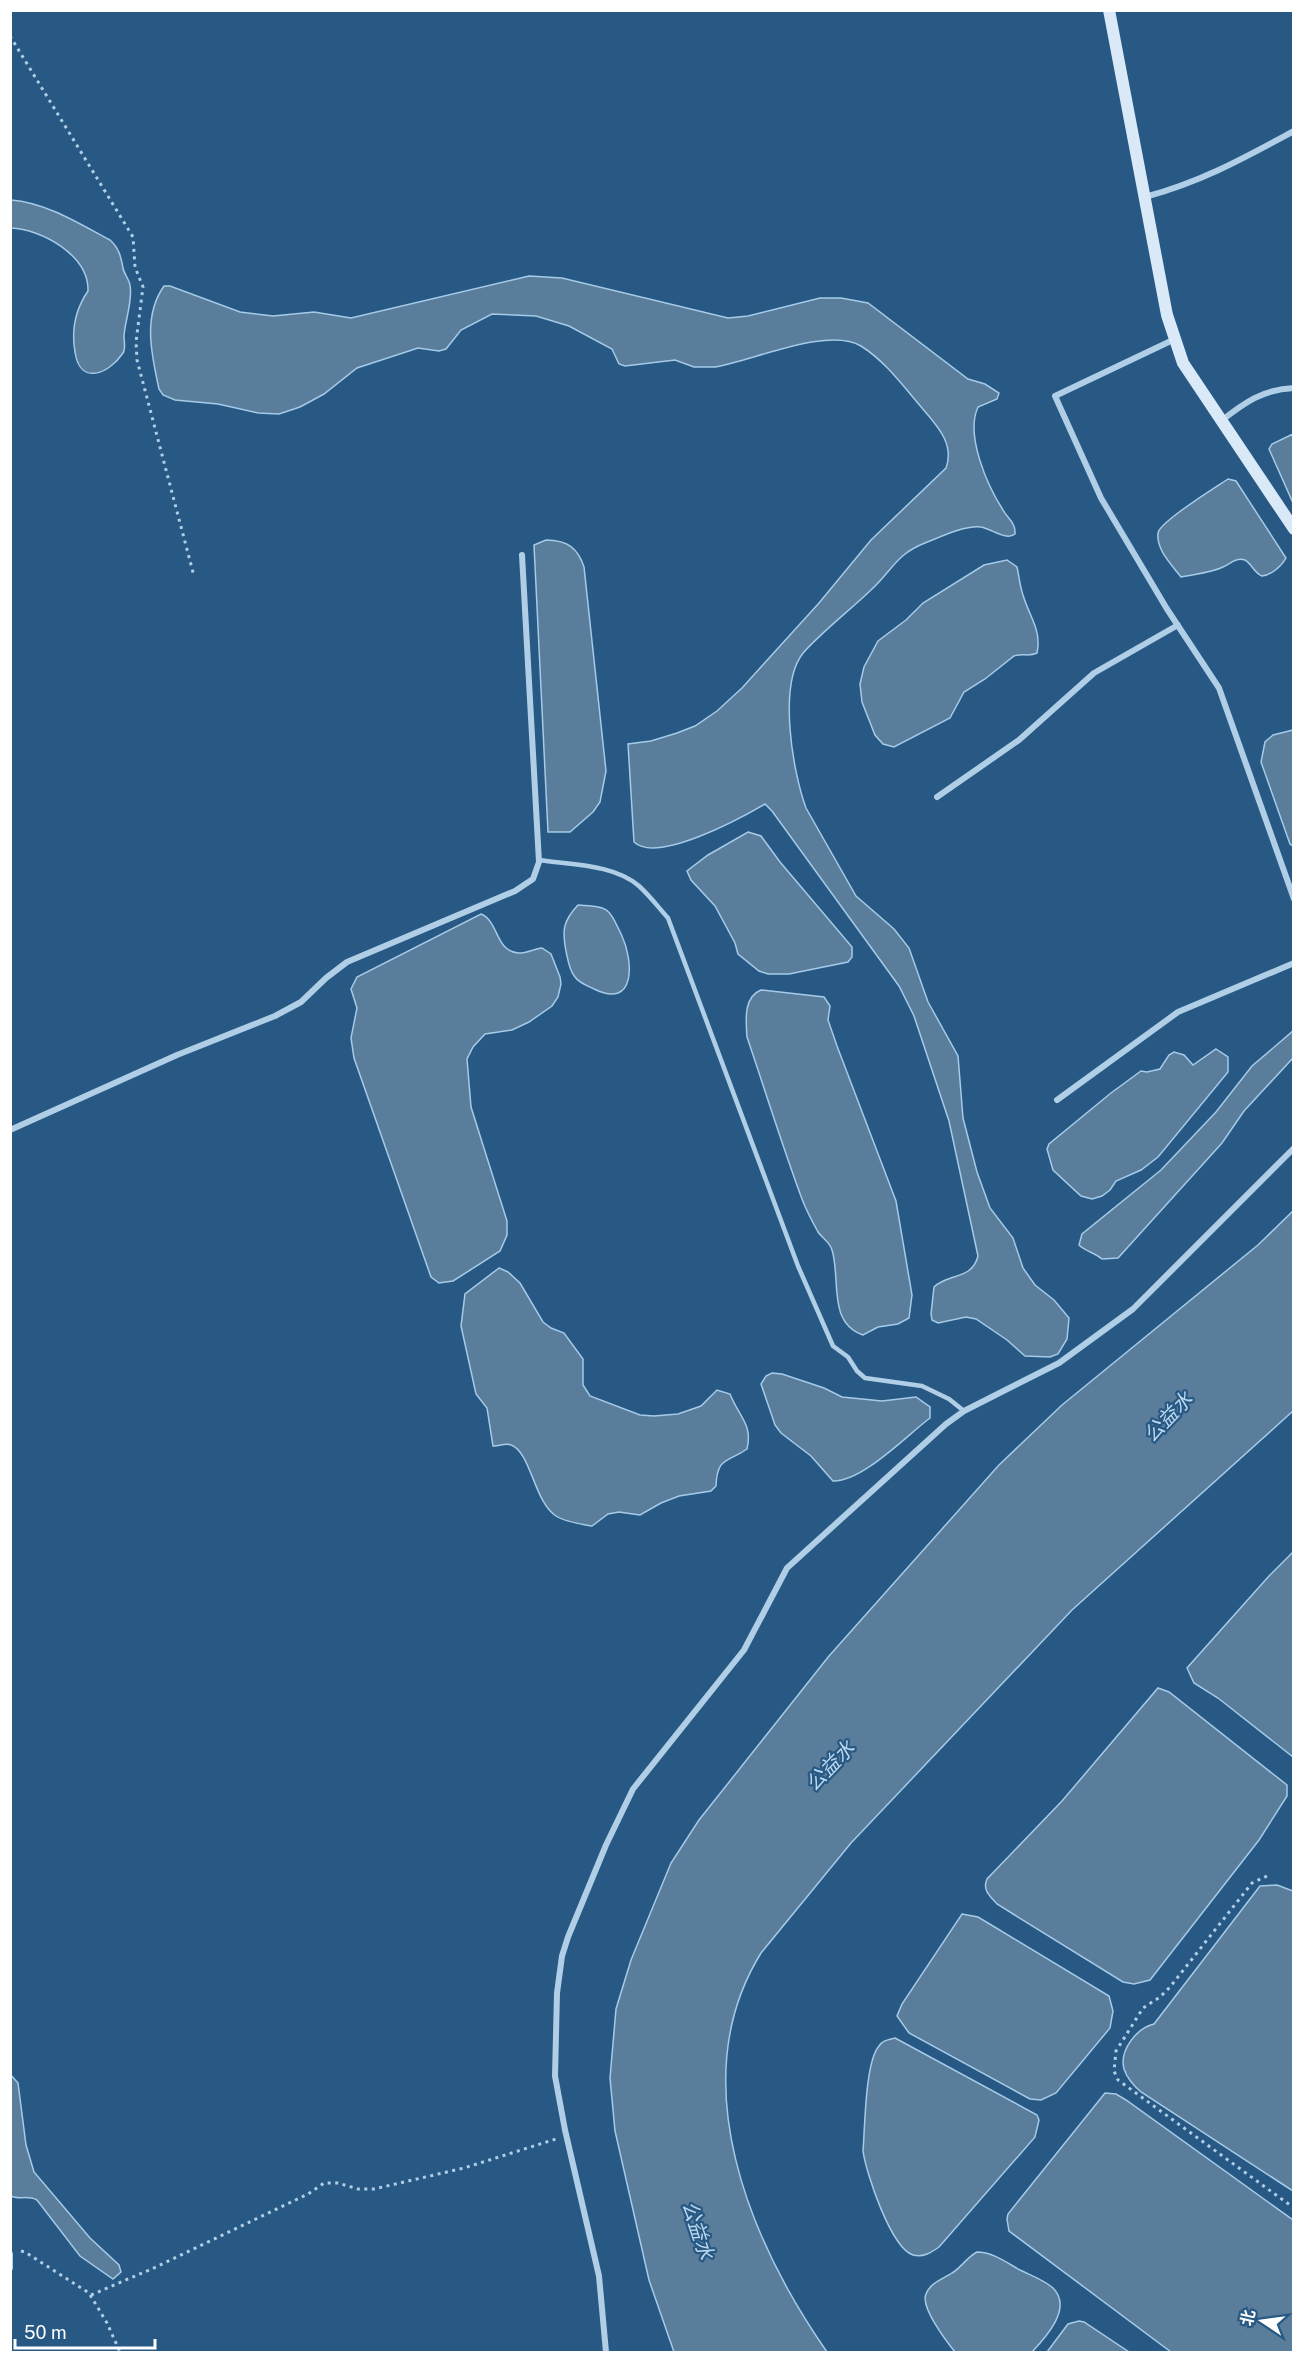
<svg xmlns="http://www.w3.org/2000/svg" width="1304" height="2363" viewBox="0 0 1304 2363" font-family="'Public Sans','Noto Sans SC',sans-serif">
  <rect width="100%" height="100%" fill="#275984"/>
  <!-- water -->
  <path fill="#5a7d9b" stroke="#a5cbe8" stroke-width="1.5" d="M11 200C47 203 78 223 110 240 119 248 121 257 123 268 124 274 129 279 130 285 133 301 125 320 124 336 124 342 126 349 123 353 109 374 80 386 75 352 71 329 75 310 88 291 89 255 41 229 11 228Z
    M529 276 562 278 728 318 748 316 820 298H841L868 303 968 379 985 384 999 393 997 399 978 407C965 435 987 485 1003 510 1008 519 1016 523 1015 534 1006 541 992 529 981 527 965 525 940 537 925 543 896 554 892 571 871 590 849 611 824 630 804 652 777 683 793 773 806 808L856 896 894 929 909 948 928 1002 958 1056 963 1118 977 1172 990 1208 1013 1238 1023 1268 1035 1285 1054 1300 1069 1318 1067 1339 1058 1354 1050 1357 1025 1356 1007 1340 976 1319 966 1317 938 1323 932 1320 931 1314 934 1287C949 1273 972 1280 978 1256L949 1121 914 1016 899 986 772 811 765 804C741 818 657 864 634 842L628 744 651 741 677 733 695 726 717 711 742 688 819 603 871 540 946 468C955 443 936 425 922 408 903 386 885 361 861 346 828 326 752 361 715 367H694L675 360 625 366 619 364 612 349 569 326 536 316 492 314 461 330 446 349 439 351 418 348 357 368 324 394 300 407 279 414 258 413 218 404 175 400 163 395 159 389C152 356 142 317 164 286H170L240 312 273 316 314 312 351 318Z
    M1293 434V503L1269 449 1272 444Z
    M1228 479 1236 481 1286 558C1281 567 1271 575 1262 576 1254 573 1252 564 1245 560 1236 557 1230 564 1223 567 1211 573 1195 574 1181 577 1172 565 1156 550 1158 533 1159 522 1216 487 1228 479Z
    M546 540C567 540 578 548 584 567L606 771 600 802 593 812 570 832H548L534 545Z
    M1007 560 1017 567C1019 576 1020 586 1023 595 1029 616 1042 630 1037 653 1029 657 1022 653 1014 656L985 679 964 692 950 718 894 747 883 744 875 735 862 702 860 684 864 667 878 641 906 620 923 603 984 565Z
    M1293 730H1294L1293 846 1290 844 1261 762 1265 742 1273 735Z
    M748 832 761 836 780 862 852 947V957L848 962 789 974H768L759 971 738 954 735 943 715 906 691 880 687 871 708 855Z
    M578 905C610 907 608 907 622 936 633 960 637 1010 594 989 588 986 579 983 575 977 569 970 568 960 566 951 562 930 563 921 578 905Z
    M481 914C499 921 495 952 519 953 527 953 534 949 542 948L551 954 560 977 561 984 558 997 552 1006 529 1022 512 1030 485 1034 473 1047 467 1059 471 1107 507 1221V1235L500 1251 453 1281 439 1283 431 1277 354 1058 351 1038 357 1008 351 989 357 977Z
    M761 990 824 997 830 1006 828 1020 837 1046 896 1201 912 1295 909 1318 898 1324 878 1327 863 1335C827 1323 841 1278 832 1250 830 1242 822 1238 818 1232 812 1221 806 1210 802 1199 782 1145 765 1090 747 1037 746 1021 743 997 761 990Z
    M1293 1031V1058L1244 1111 1222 1143 1118 1258 1102 1259C1095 1253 1085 1251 1079 1245L1082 1234 1161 1170 1216 1112 1252 1066Z
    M1216 1049 1228 1057V1072L1158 1157 1141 1170 1116 1181 1110 1190 1102 1196 1092 1199 1081 1196 1053 1170 1047 1149 1049 1144 1111 1093 1141 1071 1147 1072 1160 1069 1169 1055 1174 1052 1184 1055 1193 1065Z
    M1293 1211V1411L1072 1610 851 1843 761 1953C682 2081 750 2241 827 2352H674L649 2280 615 2131 610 2078 616 2009 631 1960 671 1863 699 1820 829 1656 999 1465 1062 1405 1258 1245Z
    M499 1268 508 1272 520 1283 543 1322 551 1328 564 1333 583 1359V1385L590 1396 640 1415 654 1416 678 1414 701 1406 717 1390 730 1394C739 1417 753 1424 747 1449 727 1463 717 1457 716 1486L711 1491 679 1496 661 1503 640 1515 619 1512 608 1514 592 1526C581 1524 565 1522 556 1516 534 1502 531 1452 511 1445 505 1442 499 1447 493 1446L487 1408 476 1394 461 1326 465 1294Z
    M772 1373 782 1374 824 1388 842 1397 882 1401 916 1397 930 1407V1418C906 1436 862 1482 833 1481L811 1456 781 1433 775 1425 761 1384 766 1376Z
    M1293 1552V1757L1218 1698 1194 1683 1187 1668 1269 1576Z
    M1158 1688 1169 1692 1287 1785V1796L1259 1840 1150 1980 1134 1984 1123 1982 997 1904C990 1896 982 1890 987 1879L1062 1801Z
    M1277 1885 1293 1891V2191L1141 2092C1134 2086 1127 2078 1124 2069 1119 2050 1137 2028 1154 2024L1260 1886Z
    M962 1914 978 1917 988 1923 1109 1996 1113 2011 1110 2028 1056 2093 1041 2100 1030 2099 909 2033 897 2016 902 2004Z
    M895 2038 1037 2115 1039 2120 1035 2137 939 2247C932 2252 923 2258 913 2255 891 2248 866 2173 863 2151 865 2128 865 2062 879 2046 883 2040 888 2040 895 2038Z
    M10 2074 18 2083 26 2145 34 2172 90 2238 119 2265 121 2272 113 2279 80 2256 37 2200C28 2195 18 2200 11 2196Z
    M1105 2093 1116 2094 1126 2100 1293 2220V2352H1171L1009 2231 1007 2219 1008 2214Z
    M977 2252C993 2252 1007 2263 1020 2270 1030 2275 1044 2280 1053 2288 1073 2308 1046 2337 1032 2352H955C947 2342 920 2307 926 2294 930 2283 943 2279 952 2273 961 2268 967 2257 977 2252Z
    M1079 2321 1084 2322 1129 2352H1047L1068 2324Z"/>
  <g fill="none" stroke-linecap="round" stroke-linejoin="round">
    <!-- path -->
    <path stroke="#b0cfe7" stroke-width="3" stroke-dasharray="3 4.5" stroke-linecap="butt" d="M10 36 133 237 135 267 143 287 136 342 137 360 194 576
      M1267 1876 1252 1883 1170 1987 1160 1997 1143 2008 1116 2051 1114 2071 1118 2080 1294 2208
      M21 2251 25 2252 89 2293 107 2323 120 2352
      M91 2295 156 2267 308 2194 324 2183H338L358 2189H374L464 2168 556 2139"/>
    <!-- lane -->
    <path stroke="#b0cfe7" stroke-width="4.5" d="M539 860C571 865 614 864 639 886 650 896 659 908 668 918L798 1266 833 1346 848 1357 857 1371 865 1378 922 1386 949 1399 964 1411"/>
    <!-- street -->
    <path stroke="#b0cfe7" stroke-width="6" d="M1145 197C1203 181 1242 159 1294 131
      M1175 339 1055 396 1101 498 1167 609 1219 688 1294 899
      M1221 421C1244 403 1263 389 1294 388
      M937 797 1019 740 1094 673 1178 625
      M1057 1100 1178 1012 1294 963
      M10 1130 177 1055 275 1016 301 1002 326 978 347 962 515 891 533 879 539 862 522 555
      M10 2254V2268
      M606 2352 599 2276 565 2130 555 2076 557 1993 562 1956 568 1937 606 1845 633 1789 744 1650 787 1568 946 1424 964 1411 1059 1363 1133 1309 1294 1148"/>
    <!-- secondary -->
    <path stroke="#dae9f7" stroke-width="12" d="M1109 10 1167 315 1183 363 1294 529"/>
  </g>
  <g text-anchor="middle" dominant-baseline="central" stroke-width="4.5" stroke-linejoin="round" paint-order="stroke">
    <!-- water labels -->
    <g font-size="20" font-style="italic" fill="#bcd8ef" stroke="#275984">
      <text transform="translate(1168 1417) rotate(-46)">公益水</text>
      <text transform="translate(830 1766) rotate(-46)">公益水</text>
      <text transform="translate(698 2230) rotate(72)">公益水</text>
    </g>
  </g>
  <!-- border -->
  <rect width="1304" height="2363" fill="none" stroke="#ffffff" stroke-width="24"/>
  <!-- north arrow -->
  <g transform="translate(1262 2321) rotate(283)" stroke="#275984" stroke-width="4.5" paint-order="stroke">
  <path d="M0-4.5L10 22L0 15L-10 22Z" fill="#ffffff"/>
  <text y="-9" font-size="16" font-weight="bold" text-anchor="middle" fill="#ffffff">北</text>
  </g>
  <!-- scale -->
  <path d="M15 2339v9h140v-9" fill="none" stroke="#ffffff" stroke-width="3"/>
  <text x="24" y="2339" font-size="18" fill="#ffffff" stroke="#275984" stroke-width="4.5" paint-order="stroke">50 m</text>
</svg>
